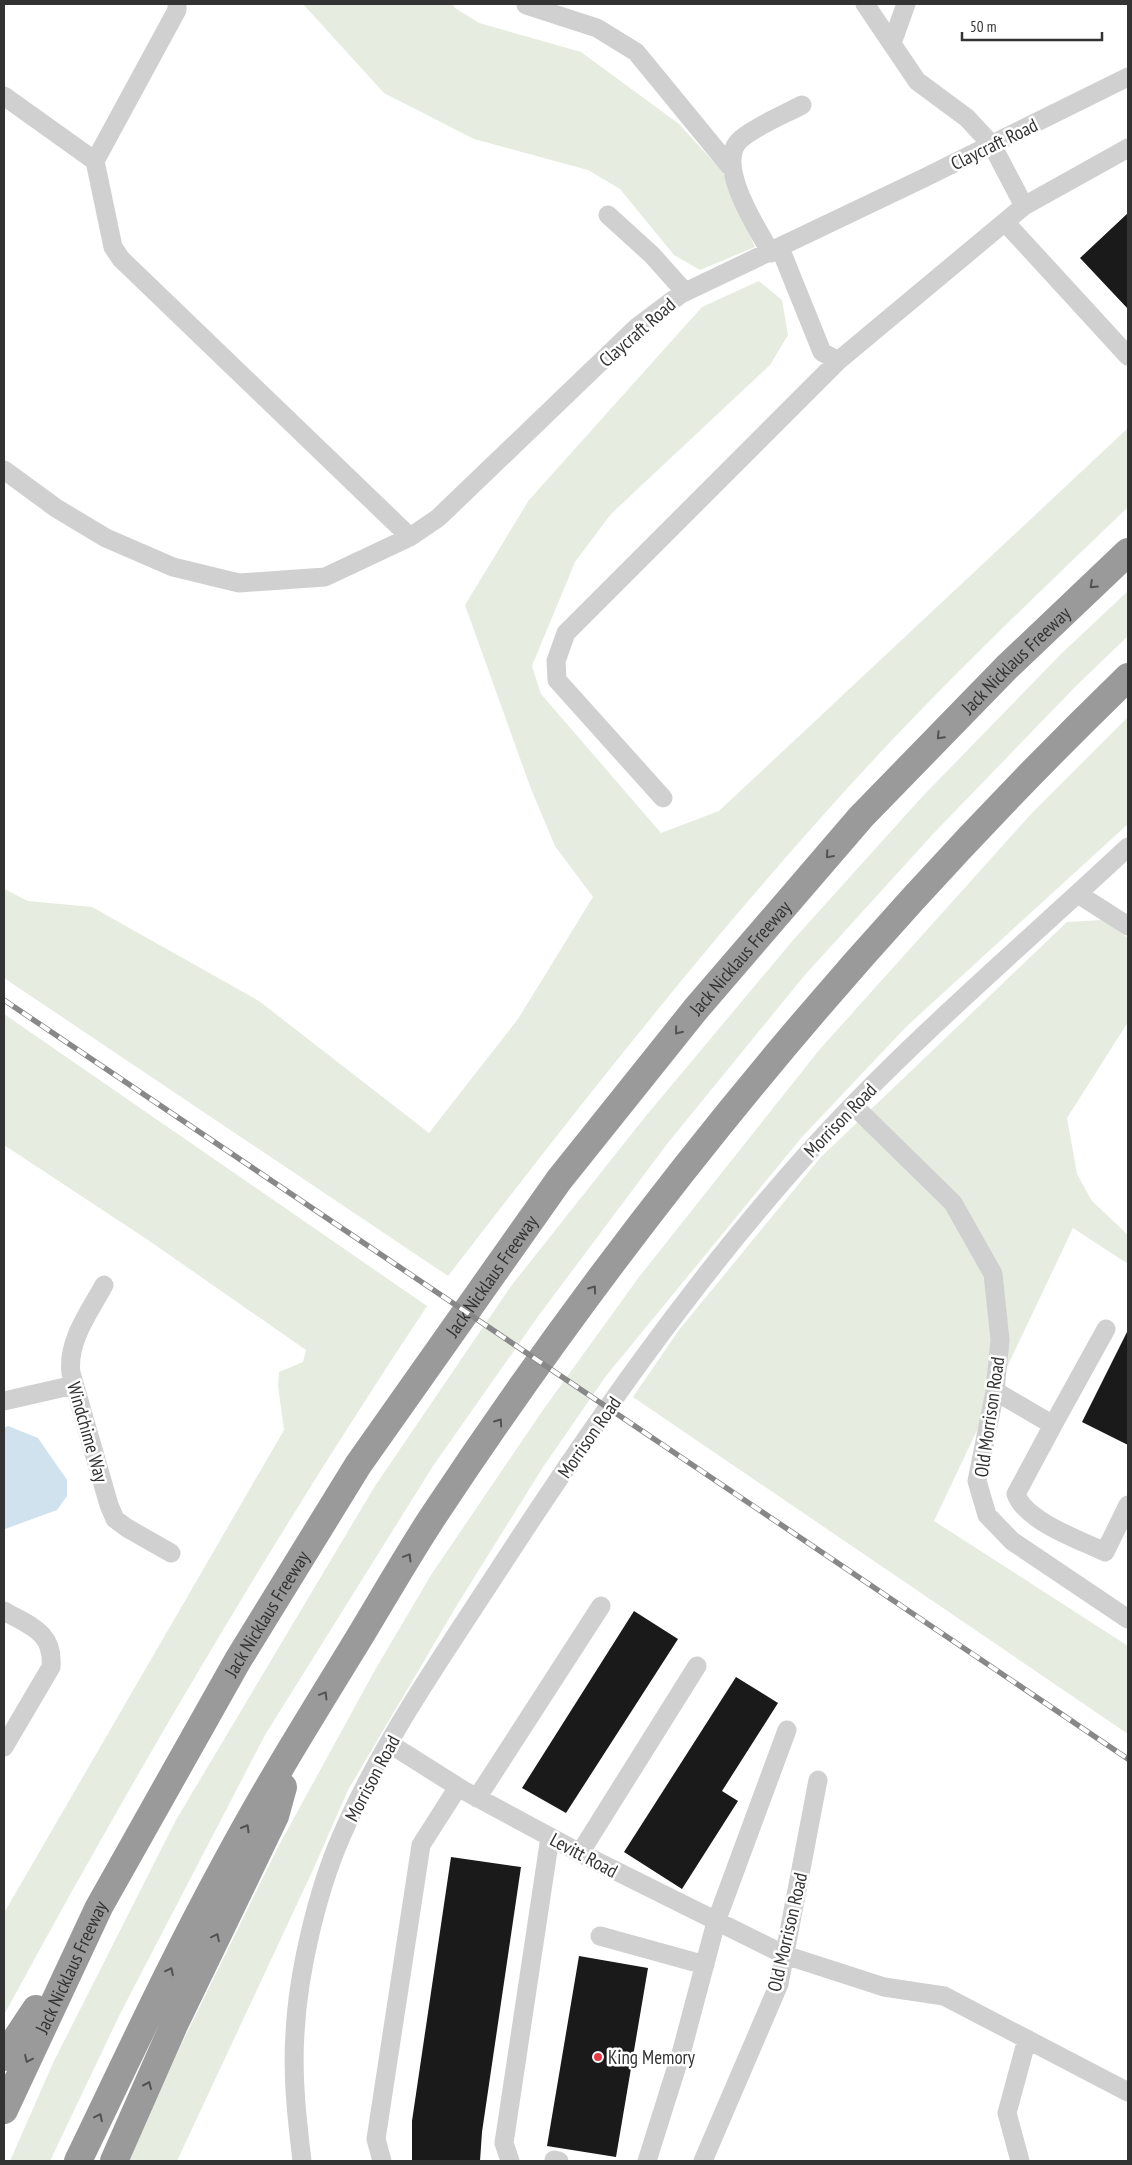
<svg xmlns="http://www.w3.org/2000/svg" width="1132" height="2165" viewBox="0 0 1132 2165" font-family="'PT Sans Narrow',sans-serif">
  <rect width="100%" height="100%" fill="#fff"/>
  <!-- green -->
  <path fill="#e6ecdf" d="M303 4H452L455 8 479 23 581 52 679 124 722 171 755 247 700 270 674 255 620 189 588 170 474 139 384 93Z
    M759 281 782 300 788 335 770 365 611 514 575 562 532 666 541 694 661 833 719 811 1128 428V507C1049 583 968 660 893 739 733 909 590 1092 448 1276L4 978V889L28 901 92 907 259 1001 429 1133 518 1019 593 897 555 846 531 789 465 605 529 500 702 307Z
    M1128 591V636L1076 686 933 834 804 976 667 1144 539 1315 433 1466 265 1735 120 2014 50 2161H10L53 2063 176 1820 375 1486 511 1286 645 1117 794 939 921 798 1062 653Z
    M1128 717V824L907 1026 802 1137 606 1376 543 1467 457 1605 348 1790 312 1872 177 2161H129L178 2051 277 1849 375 1670 431 1575 543 1410 639 1277 820 1049 1032 813Z
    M1102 920 1128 938V1022L1067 1118 1077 1174 1092 1201 1128 1235V1264L1073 1228 934 1521 1128 1646V1734L633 1397 679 1330 820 1158 1067 922Z
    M4 1014 427 1306C275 1535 135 1773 4 2015V1913L284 1430 278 1386 279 1372 303 1362 306 1350 148 1240 4 1145Z"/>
  <!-- water -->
  <path fill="#cfe2ee" d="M8 1426 38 1438 67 1480V1496L57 1510 5 1529 4 1428Z"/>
  <!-- building -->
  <path fill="#1a1a1a" d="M1128 213V309L1080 258Z
    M1128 1330V1445L1082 1422Z
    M634 1611 678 1639 566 1813 522 1788Z
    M736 1677 778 1703 722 1791 738 1801 682 1889 624 1852Z
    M451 1857 521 1867 482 2132 480 2161H412V2121Z
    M579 1956 648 1968 616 2157 547 2146Z"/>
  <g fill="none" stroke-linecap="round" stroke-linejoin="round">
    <!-- minor -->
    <path stroke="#d0d0d0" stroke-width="19" d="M177 4V10L95 161 113 247 121 259 410 537
      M865 4 917 81 967 118 992 145 1024 206 1128 148
      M526 5 597 28 636 52 732 169
      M892 43 906 4
      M4 96 95 161
      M608 215 652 255 685 292
      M1005 222 1128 356
      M780 248 822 352 838 361 1024 206
      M771 253C758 230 713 162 741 139 756 126 783 115 802 105
      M4 470 56 508 106 538 173 567 239 583 325 577 410 537 438 518 637 327 681 294 924 178 1128 77
      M663 798 557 680 556 661 566 633 838 361
      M1078 894 1128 926
      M853 1105 953 1203 993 1274 1000 1340 995 1391 977 1481 987 1515 1012 1541 1128 1619
      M104 1285C89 1313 67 1341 71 1373L109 1505 115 1519 127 1528 171 1553
      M995 1391 1053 1425 1106 1329
      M4 1401 74 1385
      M1053 1425 1016 1494C1025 1521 1080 1540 1105 1552L1128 1505
      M4 1611C30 1626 54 1632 51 1667L4 1747
      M390 1744 463 1790 580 1853 785 1955 884 1987 944 1996 1128 2092
      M477 1798 601 1606
      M580 1853 697 1666
      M600 1936 705 1965
      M554 2160 559 2161
      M302 2161C297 2119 292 2076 295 2033 298 1973 317 1892 341 1837 383 1739 447 1650 505 1560 593 1425 685 1293 792 1171 894 1054 1015 953 1128 847
      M382 2161 376 2139 421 1845 458 1787
      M510 2161 504 2143 550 1837
      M647 2161 682 2050 716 1922 787 1730
      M703 2161 779 1984 818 1780
      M1020 2161 1007 2113 1027 2039"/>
    <!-- highway -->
    <g stroke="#9a9a9a" stroke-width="28">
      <path d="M4 2057 36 2009"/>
      <path id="s1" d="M4 2110 99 1907 238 1660 358 1465 559 1180 695 1010 861 817 1007 667 1128 552"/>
      <path d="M78 2161C126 2062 172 1962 225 1865 264 1792 308 1721 351 1651 378 1607 404 1561 432 1518 633 1214 867 930 1128 677"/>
      <path d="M114 2161 174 2025 275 1816 283 1787"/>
    </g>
    <!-- rail casing -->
    <g stroke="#888" stroke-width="5.5">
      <path id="rail" d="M4 1000 1128 1759"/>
    </g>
    <!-- rail -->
    <use href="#rail" stroke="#fff" stroke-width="4" stroke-dasharray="11" stroke-linecap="butt"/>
  </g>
  <!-- one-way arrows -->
  <defs><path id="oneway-chevron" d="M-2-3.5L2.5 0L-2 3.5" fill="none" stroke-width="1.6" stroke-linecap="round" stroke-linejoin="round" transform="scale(1.25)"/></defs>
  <g stroke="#525252">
    <use href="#oneway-chevron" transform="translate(1093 585) rotate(137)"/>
    <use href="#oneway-chevron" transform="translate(940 736) rotate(134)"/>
    <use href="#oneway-chevron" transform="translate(829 855) rotate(131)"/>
    <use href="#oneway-chevron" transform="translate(678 1031) rotate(129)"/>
    <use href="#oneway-chevron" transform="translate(593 1289) rotate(-54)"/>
    <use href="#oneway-chevron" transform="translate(499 1422) rotate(-55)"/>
    <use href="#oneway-chevron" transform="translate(408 1557) rotate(-59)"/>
    <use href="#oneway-chevron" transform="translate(324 1695) rotate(-59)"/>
    <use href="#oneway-chevron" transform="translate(246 1828) rotate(-60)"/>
    <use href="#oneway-chevron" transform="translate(216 1937) rotate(-64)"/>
    <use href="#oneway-chevron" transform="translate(170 1971) rotate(-64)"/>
    <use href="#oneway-chevron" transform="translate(28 2059) rotate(115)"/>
    <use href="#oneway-chevron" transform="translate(148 2085) rotate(-66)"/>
    <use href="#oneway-chevron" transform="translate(99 2117) rotate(-64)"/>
  </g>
  <!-- markers -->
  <circle fill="#e63946" stroke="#fff" stroke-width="2" cx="598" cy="2057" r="5"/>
  <g text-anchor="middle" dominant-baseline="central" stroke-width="5" stroke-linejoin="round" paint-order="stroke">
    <!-- street labels -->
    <g font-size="19" fill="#333" stroke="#fff">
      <text transform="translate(994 144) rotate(-26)">Claycraft Road</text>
      <text transform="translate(637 332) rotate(-41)">Claycraft Road</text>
      <text stroke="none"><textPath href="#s1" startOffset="1778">Jack Nicklaus Freeway</textPath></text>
      <text stroke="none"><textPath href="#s1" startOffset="1372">Jack Nicklaus Freeway</textPath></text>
      <text transform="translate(840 1120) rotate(-46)">Morrison Road</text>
      <text stroke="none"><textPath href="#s1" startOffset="968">Jack Nicklaus Freeway</textPath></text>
      <text transform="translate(989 1417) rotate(-82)">Old Morrison Road</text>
      <text transform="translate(88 1432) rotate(74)">Windchime Way</text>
      <text transform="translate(589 1437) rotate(-55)">Morrison Road</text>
      <text stroke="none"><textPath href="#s1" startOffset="562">Jack Nicklaus Freeway</textPath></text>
      <text transform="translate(372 1778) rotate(-62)">Morrison Road</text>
      <text transform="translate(584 1855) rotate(28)">Levitt Road</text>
      <text transform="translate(787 1932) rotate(-77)">Old Morrison Road</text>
      <text stroke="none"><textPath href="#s1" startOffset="158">Jack Nicklaus Freeway</textPath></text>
    </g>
    <!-- poi labels -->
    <g font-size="19" fill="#333" stroke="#fff" text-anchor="start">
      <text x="608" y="2057">King Memory</text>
    </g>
  </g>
  <!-- border -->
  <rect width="1132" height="2165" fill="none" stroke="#333333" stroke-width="10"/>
  <!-- scale -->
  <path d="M962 32v8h140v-8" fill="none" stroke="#333333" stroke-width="2.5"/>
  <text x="970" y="32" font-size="15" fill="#333333" stroke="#ffffff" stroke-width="4" paint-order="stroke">50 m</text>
</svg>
